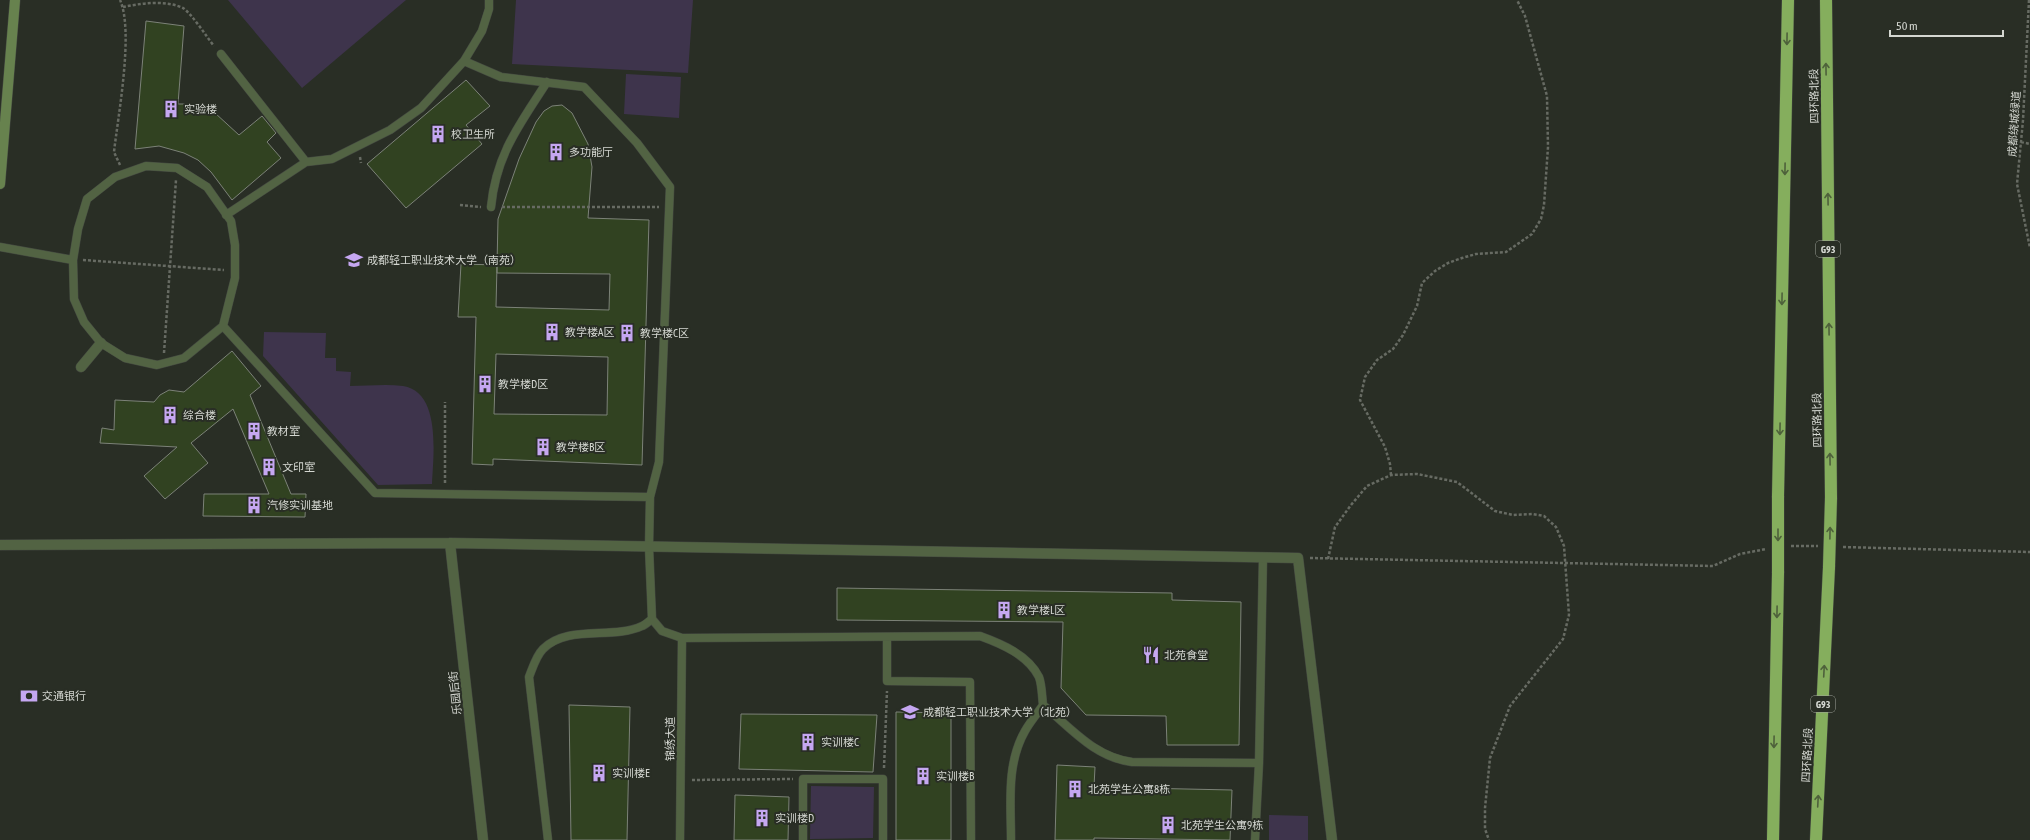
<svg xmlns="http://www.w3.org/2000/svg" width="2030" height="840" viewBox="0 0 2030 840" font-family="'Asap Condensed','Noto Sans SC',sans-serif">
  <rect width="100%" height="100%" fill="#292e25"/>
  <!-- green -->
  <path fill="#3e344c" d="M228 0H406L302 88Z
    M516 0H693L688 73 512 64Z
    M626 74 681 77 679 118 624 114Z
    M264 332 326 333 325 358H336V371L351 372 350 386C367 386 386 384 403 386 442 392 433 458 432 484L378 485 263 356Z
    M811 786 874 787 873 838 810 839Z
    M1269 815 1308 816V840H1269Z"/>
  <!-- building -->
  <path fill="#314221" stroke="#7c8278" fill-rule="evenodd" d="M146 21 184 26 178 104H193L215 113 239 135 262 116 276 133 267 142 281 158 232 200 211 172 198 160 184 153 159 146 135 149Z
    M466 80 490 106 466 125 482 144 406 208 367 164Z
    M562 105 572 113 588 144 592 167 588 218 649 220 642 465 493 459V465L472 464 476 317H458L461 264 497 265 498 219 519 159 536 122 544 111 552 106ZM497 265V273L610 274 609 310 496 307ZM496 354 608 357 607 415 494 414Z
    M232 351 261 386 250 395 291 494H306L305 517 203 516 204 494H269L233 409 191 443 208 463 165 499 144 476 177 447 100 443 102 428 114 430 115 400 154 402 160 395 169 390 184 392Z
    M837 588 1172 593V600L1241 602 1239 745H1167L1166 716 1086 715 1061 688 1063 622 837 620Z
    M569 705 630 707 627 840H571Z
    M896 712 951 713V840H896Z
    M741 714 877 715 873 772 739 769Z
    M1057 765 1095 767 1094 787 1232 790 1230 840 1094 838V840H1055Z
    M735 795 789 797 788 840H734Z"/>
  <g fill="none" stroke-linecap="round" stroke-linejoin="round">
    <!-- lane casing -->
    <g stroke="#444941" stroke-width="9">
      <path id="lane" d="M221 54 306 162
        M464 61 501 77 584 87 637 143 670 187 659 462 650 497 649 547 652 619 662 631 682 638 980 636C1002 644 1028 655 1039 677 1042 685 1042 697 1043 705 1071 728 1094 757 1132 762L1259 763
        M146 166 177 168 207 187 231 221 235 245V278L223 326 184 358 157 365 125 358 101 343 84 322 74 299 73 260 78 229 87 199 115 177Z
        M491 207C496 155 519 125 547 82
        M226 215 306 162 332 159 390 130 421 108 464 61 482 31 489 9V0
        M0 247 73 260
        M223 326 375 493 650 497
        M887 637V681L970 682 971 840
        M548 840 529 677C533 667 536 656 543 649 568 624 612 640 642 626 645 625 649 621 652 619
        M680 840 682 638
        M803 840V779H883V840
        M1011 840C1011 804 1006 764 1025 731 1030 722 1037 714 1043 705
        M1255 840 1259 763 1263 557"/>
    </g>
    <!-- street casing -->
    <g stroke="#444941" stroke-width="11">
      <path id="street" d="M81 367 101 343
        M450 543 483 840
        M0 545 450 543 1298 558 1332 840"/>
    </g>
    <!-- secondary casing -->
    <g stroke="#444941" stroke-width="11">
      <path id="secondary" d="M0 184 15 0"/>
    </g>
    <!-- highway casing -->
    <g stroke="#444941" stroke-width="13">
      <path id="highway" d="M1826 0 1831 498
        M1778 496 1788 0
        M1773 840 1778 573
        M1816 840 1829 567"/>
    </g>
    <!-- path -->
    <path stroke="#676b63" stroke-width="2.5" stroke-dasharray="3 2" stroke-linecap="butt" d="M2029 0 2023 120 2017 184 2030 248
      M123 7C142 3 166 0 183 8 192 14 206 36 214 46
      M2021 142 2030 144
      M360 157 361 163
      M120 165 114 152C118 116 134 31 120 0
      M460 205 481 207
      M502 207H659
      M83 260 224 270
      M164 353 176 180
      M1391 475 1390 464 1385 447 1360 400 1365 377 1377 360 1393 349 1403 335 1417 306 1422 283 1435 271 1448 263 1462 258 1476 254 1506 252 1532 234 1541 219 1544 205 1548 147 1547 96 1525 16 1517 0
      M445 483V402
      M1791 546H1818
      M1843 547 2030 552
      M1310 558 1713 566 1740 554 1766 549
      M1328 559 1335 527 1351 505 1367 486 1391 475 1417 474 1457 482 1495 511 1513 515 1532 514 1544 516 1556 527 1564 546 1569 615 1563 639 1510 706 1490 758 1485 808V829L1489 840
      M884 768 887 691
      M692 780 793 779"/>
    <!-- lane -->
    <use href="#lane" stroke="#526343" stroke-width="8"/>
    <!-- street -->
    <use href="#street" stroke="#526343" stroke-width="10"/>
    <!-- secondary -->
    <use href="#secondary" stroke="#67824e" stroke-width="10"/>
    <!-- highway -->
    <use href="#highway" stroke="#85ae5d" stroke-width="12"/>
    <!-- highway-bridge casing -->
    <g stroke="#444941" stroke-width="13" stroke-linecap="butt">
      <path id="highway-bridge" d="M1829 567 1831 498
        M1778 573V496"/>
    </g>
    <!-- highway-bridge -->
    <use href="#highway-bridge" stroke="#85ae5d" stroke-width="12"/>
  </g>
  <!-- one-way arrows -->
  <defs><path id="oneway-shaft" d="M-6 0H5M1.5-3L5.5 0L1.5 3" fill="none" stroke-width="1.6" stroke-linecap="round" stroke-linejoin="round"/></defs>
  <g stroke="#4e613b">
    <use href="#oneway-shaft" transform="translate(1787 39) rotate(91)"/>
    <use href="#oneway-shaft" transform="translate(1826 69) rotate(-91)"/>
    <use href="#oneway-shaft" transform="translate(1785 169) rotate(91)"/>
    <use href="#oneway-shaft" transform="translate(1828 199) rotate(-91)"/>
    <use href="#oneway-shaft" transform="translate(1782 299) rotate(91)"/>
    <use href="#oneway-shaft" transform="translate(1829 329) rotate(-91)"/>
    <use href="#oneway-shaft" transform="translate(1780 429) rotate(91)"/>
    <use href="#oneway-shaft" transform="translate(1830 459) rotate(-91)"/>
    <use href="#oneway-shaft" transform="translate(1830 533) rotate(-89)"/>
    <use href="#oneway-shaft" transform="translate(1778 535) rotate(90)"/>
    <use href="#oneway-shaft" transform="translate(1777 612) rotate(91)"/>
    <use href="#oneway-shaft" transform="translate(1824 671) rotate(-87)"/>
    <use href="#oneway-shaft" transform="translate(1774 742) rotate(91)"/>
    <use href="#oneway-shaft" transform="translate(1818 801) rotate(-87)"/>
  </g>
  <!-- icons -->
  <defs>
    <g id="building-bare" transform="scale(1.38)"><path d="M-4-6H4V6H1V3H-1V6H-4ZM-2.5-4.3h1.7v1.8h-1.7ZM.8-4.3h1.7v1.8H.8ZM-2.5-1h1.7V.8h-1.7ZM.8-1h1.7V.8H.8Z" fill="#c5a7f1" stroke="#292e25" stroke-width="2.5" paint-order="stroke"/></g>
    <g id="university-bare" transform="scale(1.38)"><path d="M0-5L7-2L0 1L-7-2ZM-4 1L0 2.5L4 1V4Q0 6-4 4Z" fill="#c5a7f1" stroke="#292e25" stroke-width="2.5" paint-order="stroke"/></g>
    <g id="restaurant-bare" transform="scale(1.38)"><path d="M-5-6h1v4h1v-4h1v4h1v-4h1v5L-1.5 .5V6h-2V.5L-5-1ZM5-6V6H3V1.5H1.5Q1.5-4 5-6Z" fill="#c5a7f1" stroke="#292e25" stroke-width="2.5" paint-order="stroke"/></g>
    <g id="bank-bare" transform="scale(1.38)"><path d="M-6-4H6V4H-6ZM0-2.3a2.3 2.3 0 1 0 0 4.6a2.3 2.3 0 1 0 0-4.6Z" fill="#c5a7f1" stroke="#292e25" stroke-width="2.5" paint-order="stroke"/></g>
  </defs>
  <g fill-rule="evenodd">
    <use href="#building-bare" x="171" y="109"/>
    <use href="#building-bare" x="438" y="134"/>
    <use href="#building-bare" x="556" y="152"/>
    <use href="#university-bare" x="354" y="260"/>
    <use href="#building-bare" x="552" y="332"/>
    <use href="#building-bare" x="627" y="333"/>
    <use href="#building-bare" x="485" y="384"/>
    <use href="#building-bare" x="170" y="415"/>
    <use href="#building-bare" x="254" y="431"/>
    <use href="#building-bare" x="543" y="447"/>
    <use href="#building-bare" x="269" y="467"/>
    <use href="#building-bare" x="254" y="505"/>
    <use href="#building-bare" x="1004" y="610"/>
    <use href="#restaurant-bare" x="1151" y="655"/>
    <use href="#bank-bare" x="29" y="696"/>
    <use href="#university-bare" x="910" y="712"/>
    <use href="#building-bare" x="808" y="742"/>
    <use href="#building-bare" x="599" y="773"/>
    <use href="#building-bare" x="923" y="776"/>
    <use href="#building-bare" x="1075" y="789"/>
    <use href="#building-bare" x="762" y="818"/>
    <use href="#building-bare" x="1168" y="825"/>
  </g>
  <g text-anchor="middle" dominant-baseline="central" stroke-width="4" stroke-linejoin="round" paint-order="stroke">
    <!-- shield labels -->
    <g fill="#292e25" stroke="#a1a49d" stroke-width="1">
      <rect x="1816" y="241" width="24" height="16" rx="3"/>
      <rect x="1811" y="696" width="24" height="16" rx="3"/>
    </g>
    <g font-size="10" font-weight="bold" fill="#d4d7d1">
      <text x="1828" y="249">G93</text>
      <text x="1823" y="704">G93</text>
    </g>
    <!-- street labels -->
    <g font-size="11" fill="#d4d7d1" stroke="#292e25">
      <text transform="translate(1814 96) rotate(-91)">四环路北段</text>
      <text transform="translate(2014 124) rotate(-86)">成都绕城绿道</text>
      <text transform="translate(1817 420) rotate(-91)">四环路北段</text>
      <text transform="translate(455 693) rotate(-96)">乐园后街</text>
      <text transform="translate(670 739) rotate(-90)">锦绣大道</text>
      <text transform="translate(1807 755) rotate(-87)">四环路北段</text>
    </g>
    <!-- poi labels -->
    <g font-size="11" fill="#d4d7d1" stroke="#292e25" text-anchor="start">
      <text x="184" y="109">实验楼</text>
      <text x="451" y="134">校卫生所</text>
      <text x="569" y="152">多功能厅</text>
      <text x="367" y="260">成都轻工职业技术大学（南苑）</text>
      <text x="565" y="332">教学楼A区</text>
      <text x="640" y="333">教学楼C区</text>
      <text x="498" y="384">教学楼D区</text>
      <text x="183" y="415">综合楼</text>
      <text x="267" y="431">教材室</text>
      <text x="556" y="447">教学楼B区</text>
      <text x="282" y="467">文印室</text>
      <text x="267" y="505">汽修实训基地</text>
      <text x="1017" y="610">教学楼L区</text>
      <text x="1164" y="655">北苑食堂</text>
      <text x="42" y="696">交通银行</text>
      <text x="923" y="712">成都轻工职业技术大学（北苑）</text>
      <text x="821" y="742">实训楼C</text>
      <text x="612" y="773">实训楼E</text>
      <text x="936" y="776">实训楼B</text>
      <text x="1088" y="789">北苑学生公寓8栋</text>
      <text x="775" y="818">实训楼D</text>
      <text x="1181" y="825">北苑学生公寓9栋</text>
    </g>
  </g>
  <!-- scale -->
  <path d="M1890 30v6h113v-6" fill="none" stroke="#d4d7d1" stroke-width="2"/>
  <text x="1896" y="30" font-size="12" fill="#d4d7d1" stroke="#292e25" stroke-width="3" paint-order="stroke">50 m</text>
</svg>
